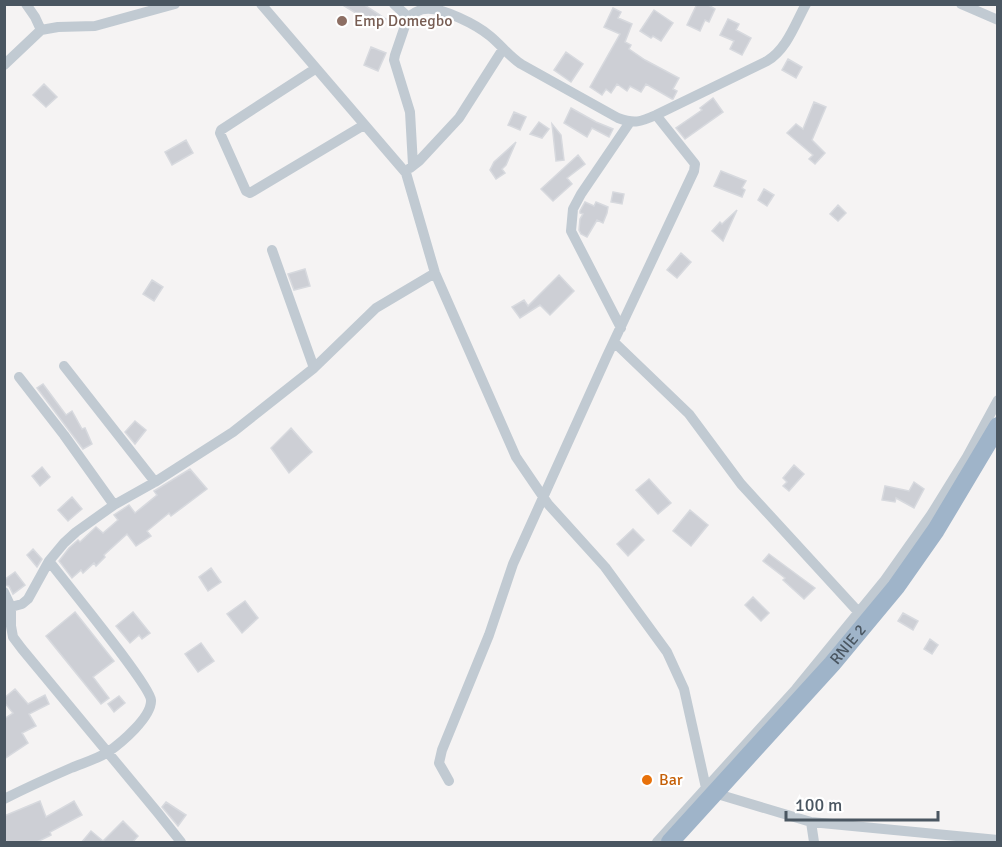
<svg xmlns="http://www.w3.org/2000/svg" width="1002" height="847" viewBox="0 0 1002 847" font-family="Signika,sans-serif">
  <rect width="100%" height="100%" fill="#f5f3f3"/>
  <!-- building -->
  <path fill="#cdcfd5" stroke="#d7d9de" stroke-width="1.5" d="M341 4H363L386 19 380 28Z
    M697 4H707L715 9 709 22 705 20 700 31 687 25Z
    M613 8 621 12 618 18 632 24 625 42 631 45 629 49 645 60 679 78 673 89 677 91 673 99H672L646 84 641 92 630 86 627 91 617 84 611 93 606 89 602 95 590 87 620 34 604 27Z
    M654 10 673 23 661 41 653 36 651 38 640 31Z
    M728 19 739 24 736 30 751 38 742 55 730 49 734 41 720 35Z
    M371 47 386 53 378 71 364 65Z
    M566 52 583 64 571 82 554 70Z
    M788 59 802 67 796 78 782 70Z
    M44 84 57 97 46 107 33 95Z
    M713 98 723 112 685 139 676 128 702 110 700 108Z
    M814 102 826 107 812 140 825 153 815 164 809 159 813 155 787 133 796 124 803 129Z
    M571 108 596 122 613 129 609 137 592 128 587 137 564 123Z
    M514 112 526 117 520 130 508 125Z
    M539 122 549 129 542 138 530 134Z
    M552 124 561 135 564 160 556 161Z
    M186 140 193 153 172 165 165 152Z
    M516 142 506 165 502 169 505 173 496 179 490 170 494 162Z
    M578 155 585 164 567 178 572 184 553 201 541 189Z
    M721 171 746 181 742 188 745 190 742 197 714 186Z
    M764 189 774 195 767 206 758 200Z
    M613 192 624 194 622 204 611 202Z
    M585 202 594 206 596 202 608 207 607 213 603 223 597 220 587 237 581 234 579 230 580 219 583 214 580 213V211Z
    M838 205 846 213 838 221 830 214Z
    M737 210 723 241 712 231 720 222 722 224Z
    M681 253 691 262 677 278 667 270Z
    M305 269 310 286 294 290 288 274Z
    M559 275 574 291 550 315 540 305 520 318 512 307 524 300 528 306Z
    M152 280 163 287 154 301 143 294Z
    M43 384 66 415 72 411 82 429 85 428 92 444 83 449 37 388Z
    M135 421 146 430 135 444 125 432Z
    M291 428 312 452 289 473 271 448Z
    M794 465 804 474 789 491 783 486 787 482 783 478Z
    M42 467 50 477 40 486 32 476Z
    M190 469 207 489 171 516 169 513 147 531 151 536 136 546 127 534 104 555 105 557 96 566 94 563 83 573 81 570 72 578 59 561 69 548 78 540 80 542 96 527 103 533 118 520 114 515 129 505 135 513 157 495 154 491Z
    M649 479 671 503 658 514 636 490Z
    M914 482 924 489 914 508 896 498 895 502 882 500 885 486 909 491Z
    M72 497 82 509 68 521 58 510Z
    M690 510 708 525 691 546 673 531Z
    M633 529 644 540 628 556 617 544Z
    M33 549 42 559 37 567 27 555Z
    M769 554 815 588 804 599 783 580 785 578 763 561Z
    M211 568 221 582 208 591 199 577Z
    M15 572 25 585 13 594 9 586 4 585V580Z
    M753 597 769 613 761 621 745 605Z
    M245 601 258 618 242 633 227 614Z
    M75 612 114 661 93 677 109 698 101 704 46 636Z
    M133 612 150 633 142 639 139 635 130 643 116 626Z
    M903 613 918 621 913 630 898 621Z
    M930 639 938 645 932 654 924 649Z
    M201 643 214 661 198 672 185 654Z
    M15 689 28 704 45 695 49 704 29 714 36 726 22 733 28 743 4 759V719L13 713 4 702V698Z
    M119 696 125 703 114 712 108 704Z
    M40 801 46 817 74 801 82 815 50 832 51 835 35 843H7L4 837V816Z
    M166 802 186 815 178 826 162 807Z
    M123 821 138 836 132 843H81L91 831 103 841Z"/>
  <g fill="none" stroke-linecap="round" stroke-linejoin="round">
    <!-- minor -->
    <path stroke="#c1cad2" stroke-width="10" d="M26 4 35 17 41 30
      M261 4 406 173 435 273 516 457 548 504 605 567 667 652 684 689 706 788 714 793 811 822 998 840
      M394 4 408 17
      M961 4 998 20
      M4 65 41 30 58 27 95 26 175 4
      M315 69 221 130 220 133 246 191 250 193 364 125
      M413 165 410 112 394 60 395 55 408 17C413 14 419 9 425 9 442 7 477 25 490 36 501 45 509 56 521 64L618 118C635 124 640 122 656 115L767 61C787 49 795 24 806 4
      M410 168 419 161 459 118 503 49
      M272 250 314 368
      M621 328 571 231 573 209 581 194 630 122
      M614 342 689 414 741 484 863 617
      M64 366 155 482
      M19 377 64 435 114 505
      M4 592 11 607V626L13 637 22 649 158 813 181 842
      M11 607 22 604 28 599 49 561 64 543 76 532 114 505 155 482 233 432 314 368 376 308 435 273
      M449 781 439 763 442 750 489 635 513 564 607 356 694 171 695 164 656 115
      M4 799C26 788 48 778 71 768 83 763 97 759 108 752 121 743 152 717 151 700 150 685 64 581 49 561
      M811 822 814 842
      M657 842 796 689 885 580 931 515 967 457 998 400"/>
    <!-- trunk -->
    <path stroke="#9fb4c9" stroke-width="18" id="s1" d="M670 842 832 664 896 587 936 530 979 458 998 426"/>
  </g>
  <!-- markers -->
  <circle fill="#8d6e63" stroke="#fff" stroke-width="2" cx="342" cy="21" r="6"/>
  <circle fill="#e8710a" stroke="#fff" stroke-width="2" cx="647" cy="780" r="6"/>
  <g text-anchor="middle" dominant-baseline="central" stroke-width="4.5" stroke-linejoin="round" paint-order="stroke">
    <!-- education labels -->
    <g font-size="16" fill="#785e54" stroke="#fff" text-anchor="start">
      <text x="354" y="21">Emp Domegbo</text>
    </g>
    <!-- street labels -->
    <g font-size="16" fill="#4a5661" stroke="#fff">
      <text stroke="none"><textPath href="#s1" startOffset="266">RNIE 2</textPath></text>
    </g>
    <!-- food labels -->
    <g font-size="16" fill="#c56008" stroke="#fff" text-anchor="start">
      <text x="659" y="780">Bar</text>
    </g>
  </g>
  <!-- border -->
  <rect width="1002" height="847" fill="none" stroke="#4a5661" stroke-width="12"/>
  <!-- scale -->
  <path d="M786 811v9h152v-9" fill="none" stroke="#4a5661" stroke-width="3"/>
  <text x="795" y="811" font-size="18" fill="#4a5661" stroke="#ffffff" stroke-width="4.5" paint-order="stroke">100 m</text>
</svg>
